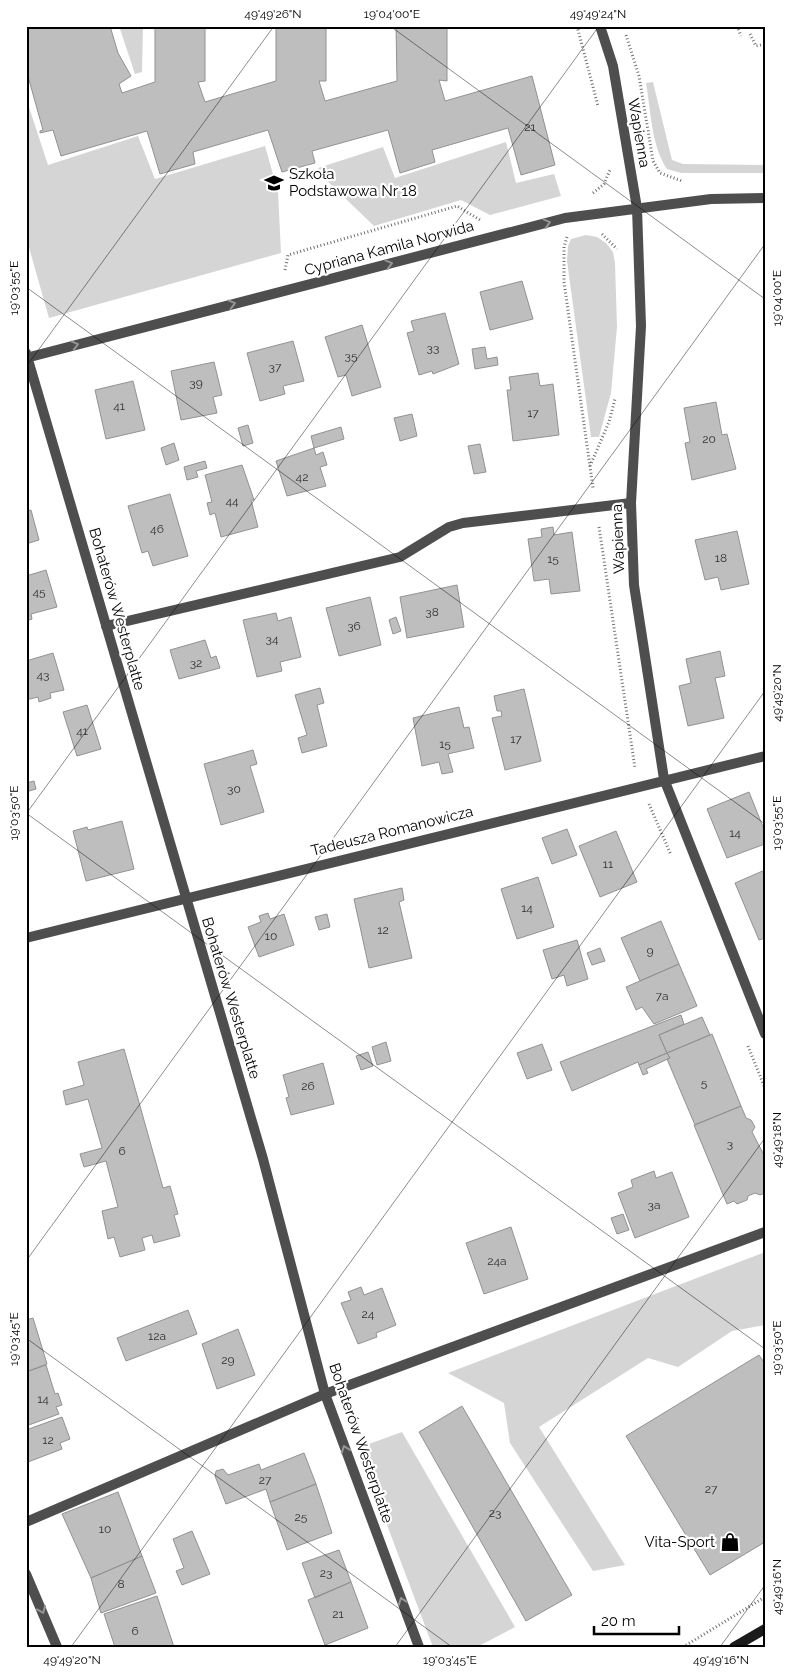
<svg xmlns="http://www.w3.org/2000/svg" width="791" height="1673" viewBox="0 0 791 1673" font-family="Raleway,sans-serif">
  <rect width="100%" height="100%" fill="#fff"/>
  <!-- green -->
  <path fill="#d5d5d5" d="M119 26H143L142 72 135 74Z
    M653 82 672 160 683 164 765 165V173H681L667 169C651 145 651 111 646 83Z
    M26 98 48 165 138 136 155 179 265 146 278 192 281 253 49 318 26 237Z
    M506 142 516 183 554 174 561 196 490 215 461 200 374 226 323 177 318 168 383 147 395 178Z
    M586 235 597 237 606 243 613 252 615 263 617 327 611 393 599 437H591L567 261 568 246 571 239Z
    M765 1252V1325L732 1331 678 1367 648 1358 539 1427 625 1565 593 1571 510 1443 504 1403 448 1373Z
    M402 1432 515 1627 477 1647H433L358 1448Z"/>
  <!-- building -->
  <path fill="#bebebe" stroke="#929292" d="M33 26H110L118 53 131 76 119 84 122 93 155 82V26H205V81L198 82 205 102 276 81V26H326V81H319L325 101 397 81 396 26H447V81L439 80 445 101 532 76 555 165 521 175 508 128 432 150 435 162 400 173 388 130 312 151 315 163 282 172 268 130 193 152 195 164 160 174 147 131 61 156 53 130 40 133V131L43 130 26 69V28Z
    M522 281 533 319 490 330 480 292Z
    M445 313 459 364 433 374 432 371 419 375 407 333 414 331 411 321Z
    M362 325 381 387 352 396 346 375 338 377 325 337Z
    M293 341 304 381 283 386 285 394 260 401 247 353Z
    M485 347 487 359 497 357 498 365 475 369 472 349Z
    M214 362 222 395 213 397 217 413 181 420 171 371Z
    M538 373 540 386 553 384 559 435 513 441 507 390H511L509 377Z
    M133 381 145 430 106 439 95 390Z
    M716 402 722 435 727 434 736 469 692 480 685 443 690 442 684 408Z
    M412 414 417 436 400 441 394 418Z
    M248 425 253 443 243 446 238 428Z
    M341 427 344 439 314 448 311 436Z
    M174 443 179 460 166 465 161 448Z
    M480 444 486 472 474 474 468 446Z
    M314 448 316 455 323 452 327 465 320 467 326 486 287 496 276 461Z
    M205 461 207 468 196 471 198 477 187 480 184 467Z
    M242 465 254 500H251L258 527 221 537 215 513 210 515 207 503 212 502 205 475Z
    M170 494 188 556 153 566 148 551 142 553 128 506Z
    M31 510 39 540 26 544V512Z
    M553 527 554 535 572 532 580 591 551 594 549 579 534 581 528 539 542 537 541 529Z
    M737 531 749 584 721 590 718 577 705 580 695 540Z
    M46 570 57 607 31 614 32 619 26 621V576Z
    M457 585 464 627 407 638 400 597Z
    M370 597 381 645 339 656 326 608Z
    M276 613 278 621 291 617 301 657 280 662 282 671 257 677 243 620Z
    M396 617 401 631 393 634 389 620Z
    M205 640 211 658 216 656 220 668 179 679 170 650Z
    M720 651 725 676 715 678 724 718 688 726 679 686 691 683 686 659Z
    M53 653 64 690 50 693 51 698 39 702 38 697 26 700V661Z
    M320 688 324 703 317 705 327 746 302 753 298 738 307 735 295 695Z
    M524 689 541 761 505 770 492 718 502 716 501 711H497L494 696Z
    M87 705 101 749 77 756 63 712Z
    M459 707 464 728 469 727 474 748 448 754 453 772 442 774 439 762 422 766 413 718Z
    M253 750 257 764 250 766 264 812 221 825 204 764Z
    M34 781 36 789 26 792V783Z
    M749 792 765 832V844L727 858 707 809Z
    M122 821 134 869 86 881 73 831 87 827 88 830Z
    M567 829 577 855 552 864 542 838Z
    M616 831 637 882 600 897 579 846Z
    M765 870V938L759 940 735 883Z
    M538 877 554 927 517 939 501 889Z
    M402 888 404 900 399 902 412 958 369 968 354 899Z
    M268 913 270 919 284 914 294 945 259 957 248 927 261 922 259 916Z
    M327 914 330 927 319 930 315 917Z
    M661 921 679 964 640 981 621 938Z
    M577 940 588 979 567 986 564 975 552 979 543 950Z
    M600 948 605 961 592 965 587 953Z
    M679 964 697 1006 654 1024 642 1007 636 1010 626 987Z
    M681 1015 684 1024 659 1035 667 1053 639 1065 638 1062 572 1091 560 1062Z
    M702 1017 710 1035 667 1053 659 1035Z
    M712 1034 741 1106 695 1125 667 1059 670 1058 667 1053Z
    M386 1042 391 1061 377 1065 372 1047Z
    M542 1044 552 1070 527 1079 517 1053Z
    M124 1049 163 1188 170 1186 178 1214 174 1215 180 1236 154 1243 152 1235 142 1238 145 1250 120 1257 114 1237 108 1239 102 1211 118 1207 106 1161 84 1167 80 1154 102 1148 88 1099 66 1105 63 1091 84 1085 78 1062Z
    M368 1052 373 1066 361 1070 356 1056Z
    M667 1053 670 1058 646 1069 648 1073 643 1075 639 1065Z
    M323 1063 334 1104 291 1115 286 1098 289 1097 283 1075Z
    M741 1106 746 1118 751 1120 755 1127 752 1132 765 1157V1193L760 1195 755 1193 748 1196 747 1200 737 1204 734 1201 727 1204 694 1125Z
    M654 1171 656 1178 672 1172 689 1217 635 1238 618 1193 633 1187 631 1180Z
    M623 1214 629 1230 617 1234 611 1218Z
    M511 1227 528 1279 484 1294 466 1243Z
    M361 1287 364 1295 382 1288 396 1325 376 1333 377 1337 358 1344 341 1303 351 1300 348 1292Z
    M188 1310 197 1334 126 1361 117 1338Z
    M33 1318 47 1364 26 1372V1320Z
    M238 1329 255 1375 217 1389 202 1344Z
    M759 1355 765 1364V1542L710 1575 626 1436Z
    M46 1365 55 1394 58 1393 62 1405 56 1407 59 1414 26 1426V1372Z
    M462 1406 572 1595 526 1621 419 1432Z
    M62 1417 70 1439 60 1443 62 1449 28 1462 26 1430Z
    M304 1453 316 1484 270 1502 266 1489 226 1504 215 1476 216 1471 223 1469 228 1475 259 1464 261 1470Z
    M316 1484 332 1533 287 1550 270 1502Z
    M118 1492 142 1556 91 1578 62 1514Z
    M192 1531 210 1574 182 1585 176 1571 184 1568 173 1539Z
    M339 1550 351 1582 315 1598 302 1563Z
    M142 1556 156 1593 101 1613 91 1578Z
    M351 1582 368 1628 325 1645 308 1600Z
    M157 1596 174 1647H115L104 1614Z"/>
  <g fill="none" stroke-linecap="round" stroke-linejoin="round">
    <!-- path -->
    <path stroke="#707070" stroke-width="3" stroke-dasharray="1 2.5" stroke-linecap="butt" d="M577 26 598 106
      M737 26 741 36
      M750 34 756 46 765 44
      M626 35 639 76 653 161 660 173 682 181
      M593 193 604 184 610 170
      M602 234 617 249
      M567 237 564 247V282L593 488
      M285 270 288 255 457 206 480 220
      M590 466 609 422 615 399
      M599 527 635 768
      M649 804 671 855
      M748 1046 765 1088
      M683 1647 765 1597"/>
    <!-- service -->
    <path stroke="#4e4e4e" stroke-width="10" d="M106 626 400 557 449 527 463 523 631 503
      M26 1522 325 1394 765 1232"/>
    <!-- minor -->
    <path stroke="#4e4e4e" stroke-width="10" d="M600 26 613 66 637 208 641 326 631 503 634 585 664 779 765 1034
      M26 353 263 1159 325 1394 419 1647
      M26 358 565 218 711 199 765 198
      M26 938 765 756
      M26 1574 57 1647"/>
    <!-- secondary -->
    <path stroke="#1b1b1b" stroke-width="10" d="M734 1647 765 1629"/>
  </g>
  <!-- one-way arrows -->
  <defs><path id="oneway-chevron" d="M-2-3.5L2.5 0L-2 3.5" fill="none" stroke-width="1.6" stroke-linecap="round" stroke-linejoin="round" transform="scale(1.25)"/></defs>
  <g stroke="#959595">
    <use href="#oneway-chevron" transform="translate(547 223) rotate(-15)"/>
    <use href="#oneway-chevron" transform="translate(389 264) rotate(-15)"/>
    <use href="#oneway-chevron" transform="translate(232 304) rotate(-15)"/>
    <use href="#oneway-chevron" transform="translate(75 345) rotate(-15)"/>
    <use href="#oneway-chevron" transform="translate(345 1449) rotate(-110)"/>
    <use href="#oneway-chevron" transform="translate(402 1601) rotate(-110)"/>
    <use href="#oneway-chevron" transform="translate(42 1610) rotate(67)"/>
  </g>
  <!-- ticks -->
  <path fill="none" stroke="#000" stroke-width="1" stroke-opacity="0.45" d="M390 26 765 299M26 287 765 824M26 367 274 26M26 813 765 1349M26 814 599 26M26 1261 765 244M26 1338 452 1647M71 1647 765 691M395 1647 765 1138M720 1647 765 1585"/>
  <!-- icons -->
  <defs>
    <g id="school-bare" transform="scale(1.5)"><path d="M0-5L7-2L0 1L-7-2ZM-4 1L0 2.5L4 1V4Q0 6-4 4Z" fill="#000" stroke="#fff" stroke-width="2.5" paint-order="stroke"/></g>
    <g id="shop-bare" transform="scale(1.5)"><path d="M-5-2.5h2.3a2.7 3.5 0 0 1 5.4 0H5L5.5 6h-11ZM-1.5-2.5h3a1.5 2.3 0 0 0-3 0Z" fill="#000" stroke="#fff" stroke-width="2.5" paint-order="stroke"/></g>
  </defs>
  <g fill-rule="evenodd">
    <use href="#school-bare" x="274" y="183"/>
    <use href="#shop-bare" x="730" y="1542"/>
  </g>
  <g text-anchor="middle" dominant-baseline="central" stroke-width="4.5" stroke-linejoin="round" paint-order="stroke">
    <!-- number labels -->
    <g font-size="12" fill="#303030">
      <text x="530" y="127">21</text>
      <text x="433" y="348">33</text>
      <text x="351" y="356">35</text>
      <text x="275" y="367">37</text>
      <text x="196" y="383">39</text>
      <text x="119" y="406">41</text>
      <text x="533" y="413">17</text>
      <text x="709" y="439">20</text>
      <text x="302" y="477">42</text>
      <text x="232" y="501">44</text>
      <text x="157" y="529">46</text>
      <text x="721" y="558">18</text>
      <text x="553" y="559">15</text>
      <text x="39" y="592">45</text>
      <text x="432" y="612">38</text>
      <text x="354" y="626">36</text>
      <text x="272" y="639">34</text>
      <text x="196" y="663">32</text>
      <text x="43" y="675">43</text>
      <text x="82" y="731">41</text>
      <text x="516" y="739">17</text>
      <text x="445" y="744">15</text>
      <text x="234" y="789">30</text>
      <text x="735" y="833">14</text>
      <text x="608" y="864">11</text>
      <text x="527" y="908">14</text>
      <text x="383" y="930">12</text>
      <text x="271" y="936">10</text>
      <text x="650" y="951">9</text>
      <text x="662" y="996">7a</text>
      <text x="704" y="1083">5</text>
      <text x="308" y="1086">26</text>
      <text x="730" y="1144">3</text>
      <text x="122" y="1151">6</text>
      <text x="654" y="1205">3a</text>
      <text x="497" y="1261">24a</text>
      <text x="368" y="1314">24</text>
      <text x="157" y="1336">12a</text>
      <text x="228" y="1360">29</text>
      <text x="43" y="1399">14</text>
      <text x="48" y="1440">12</text>
      <text x="265" y="1480">27</text>
      <text x="711" y="1489">27</text>
      <text x="495" y="1513">23</text>
      <text x="301" y="1517">25</text>
      <text x="105" y="1529">10</text>
      <text x="326" y="1573">23</text>
      <text x="121" y="1584">8</text>
      <text x="338" y="1614">21</text>
      <text x="135" y="1631">6</text>
    </g>
    <!-- street labels -->
    <g font-size="15" fill="#000" stroke="#fff">
      <text transform="translate(639 133) rotate(80)">Wapienna</text>
      <text transform="translate(389 248) rotate(-15)">Cypriana Kamila Norwida</text>
      <text transform="translate(618 539) rotate(-92)">Wapienna</text>
      <text transform="translate(117 609) rotate(74)">Bohaterów Westerplatte</text>
      <text transform="translate(392 831) rotate(-14)">Tadeusza Romanowicza</text>
      <text transform="translate(231 998) rotate(73)">Bohaterów Westerplatte</text>
      <text transform="translate(361 1443) rotate(71)">Bohaterów Westerplatte</text>
    </g>
    <!-- poi labels -->
    <g font-size="15" fill="#000" stroke="#fff" text-anchor="start">
      <text x="289" y="174">Szkoła<tspan x="289" dy="17">Podstawowa Nr 18</tspan></text>
      <text x="715" y="1542" text-anchor="end">Vita-Sport</text>
    </g>
  </g>
  <!-- border -->
  <rect width="791" height="1673" fill="none" stroke="#ffffff" stroke-width="55"/>
  <!-- scale -->
  <path d="M594 1626v8h85v-8" fill="none" stroke="#000000" stroke-width="2.5"/>
  <text x="601" y="1626" font-size="15" fill="#000000" stroke="#ffffff" stroke-width="4" paint-order="stroke">20 m</text>
  <rect x="28" y="28" width="736" height="1618" fill="none" stroke="#000" stroke-width="2"/>
  <g font-size="12" text-anchor="middle" fill="#000">
    <text x="273" y="18">49°49'26"N</text>
    <text x="392" y="18">19°04'00"E</text>
    <text x="598" y="18">49°49'24"N</text>
    <text transform="translate(14 288) rotate(-90)" y="4">19°03'55"E</text>
    <text transform="translate(777 298) rotate(-90)" y="4">19°04'00"E</text>
    <text transform="translate(777 693) rotate(-90)" y="4">49°49'20"N</text>
    <text transform="translate(14 813) rotate(-90)" y="4">19°03'50"E</text>
    <text transform="translate(777 823) rotate(-90)" y="4">19°03'55"E</text>
    <text transform="translate(777 1140) rotate(-90)" y="4">49°49'18"N</text>
    <text transform="translate(14 1339) rotate(-90)" y="4">19°03'45"E</text>
    <text transform="translate(777 1348) rotate(-90)" y="4">19°03'50"E</text>
    <text transform="translate(777 1587) rotate(-90)" y="4">49°49'16"N</text>
    <text x="72" y="1664">49°49'20"N</text>
    <text x="450" y="1664">19°03'45"E</text>
    <text x="721" y="1664">49°49'16"N</text>
  </g>
</svg>
